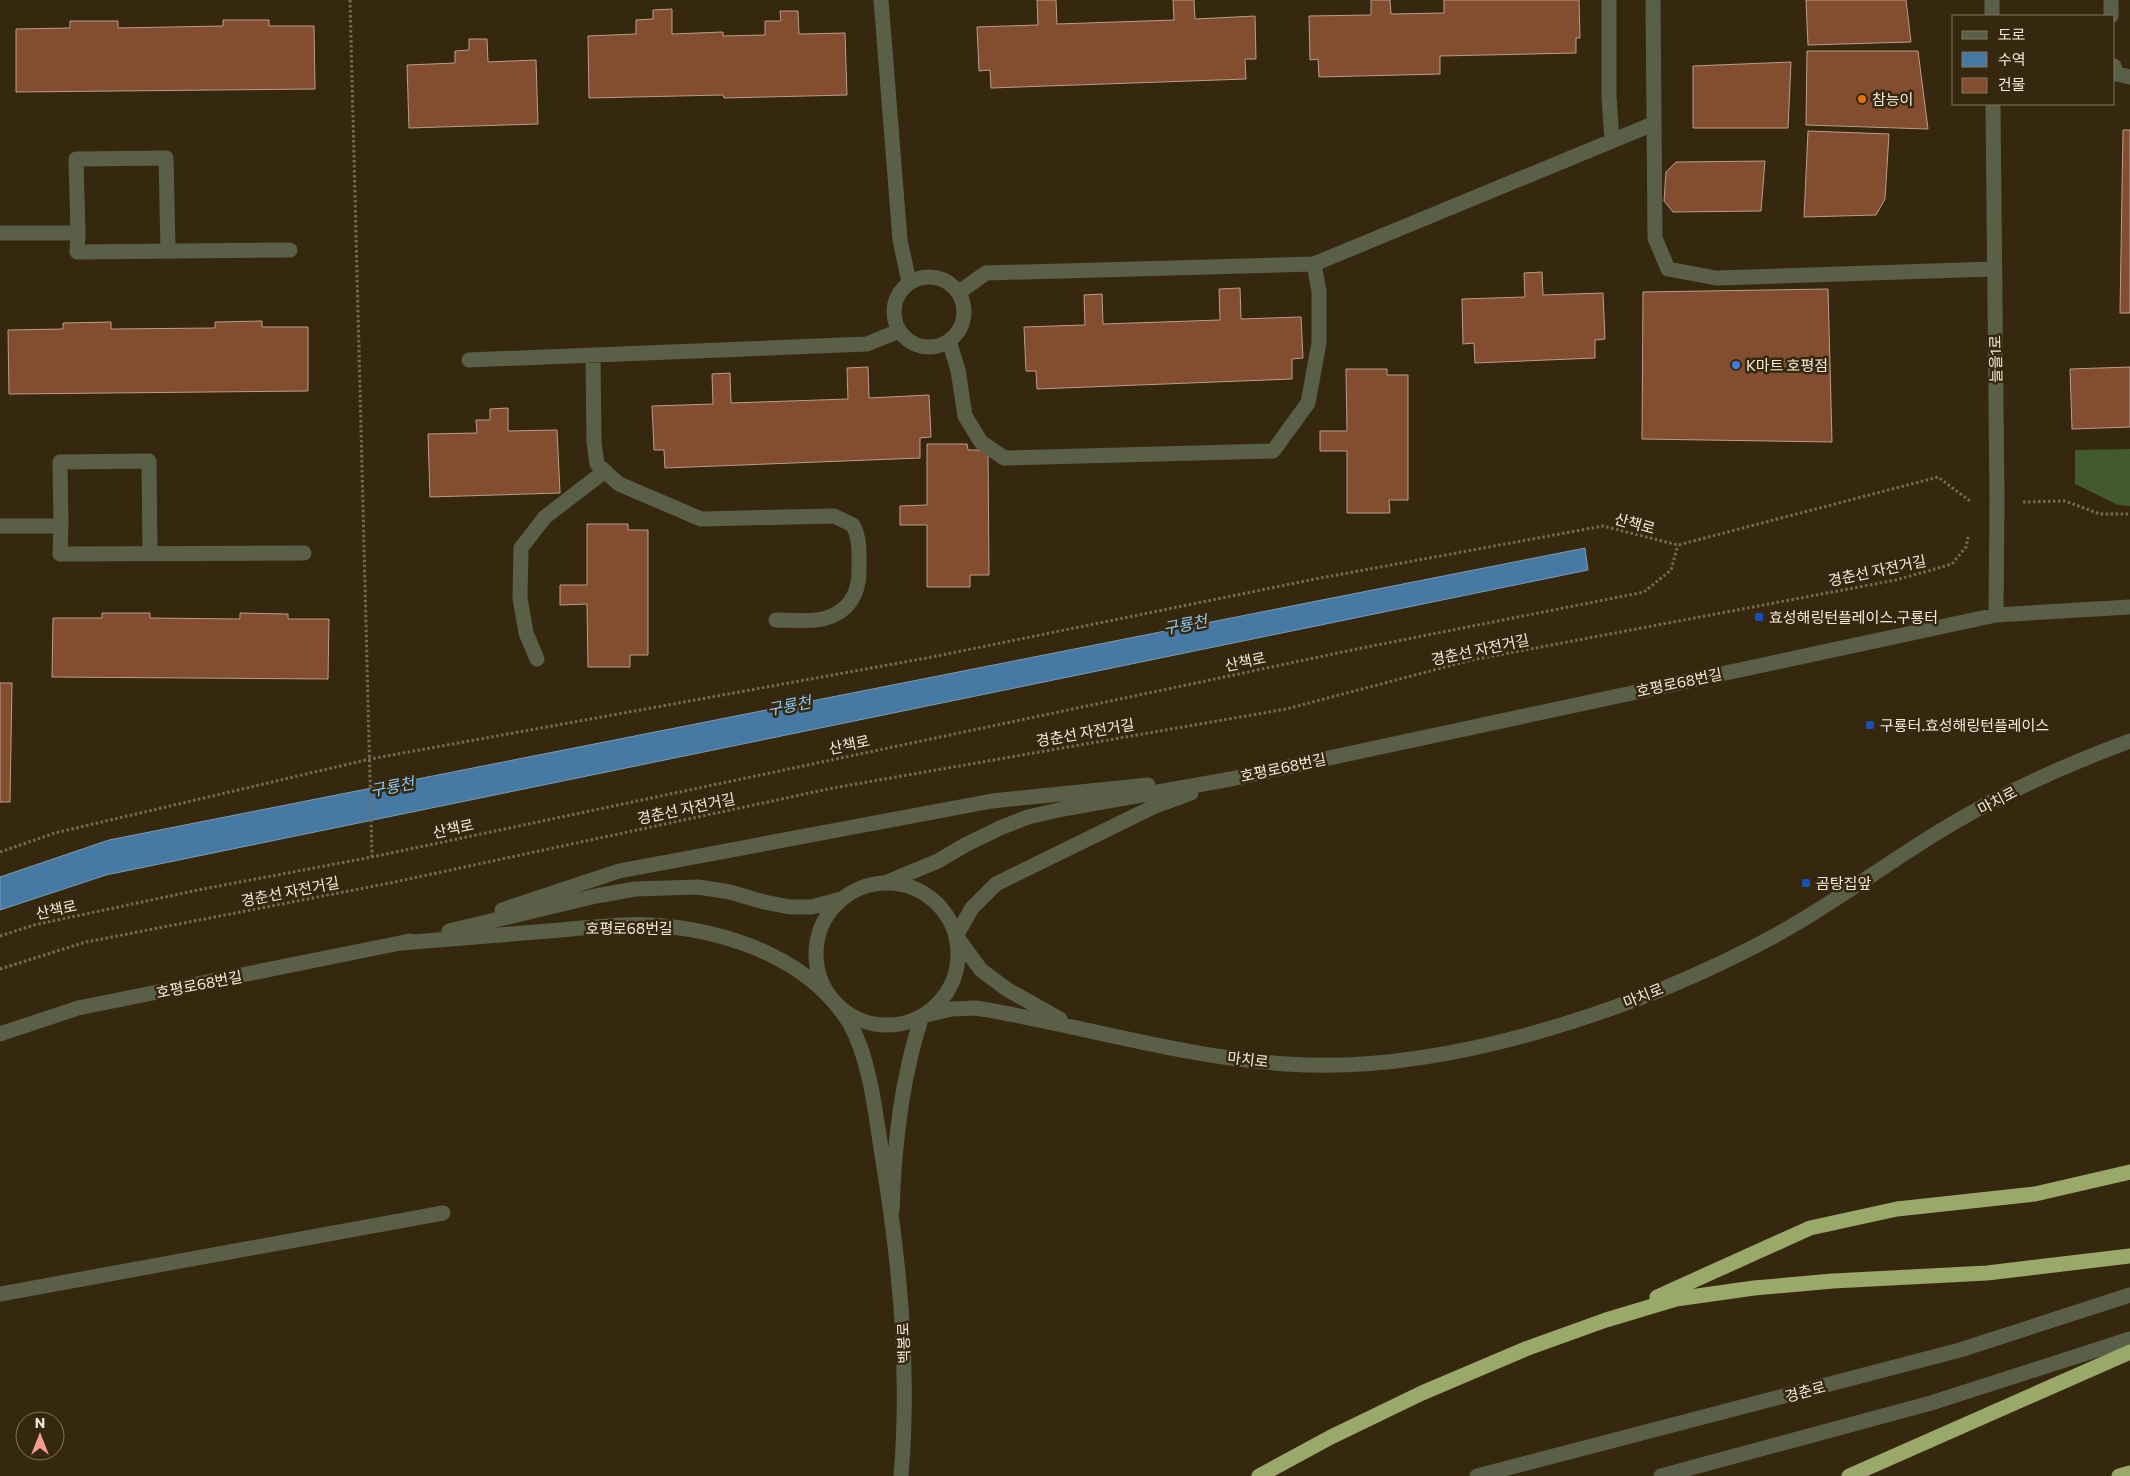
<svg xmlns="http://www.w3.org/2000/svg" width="2130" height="1476" viewBox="0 0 2130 1476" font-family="Commissioner,'Noto Sans KR',sans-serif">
  <rect width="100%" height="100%" fill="#36280f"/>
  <!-- green -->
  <path fill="#42592b" d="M2130 449V506L2118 505 2075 484V450Z"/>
  <!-- water -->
  <path fill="#467aa4" stroke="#7a9cb4" d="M1585 548 1588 570 106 875 0 910V877L109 840Z"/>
  <!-- building -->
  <path fill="#834d2f" stroke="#bc9c8d" d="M1037 0H1056L1057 24 1174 20 1173 0H1194L1195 19 1255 16 1256 59H1245L1246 79 991 88 990 70 979 71 977 27 1038 25Z
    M1371 0H1390L1391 14 1444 13V0H1579L1580 38H1576V53L1440 56V74L1319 77 1318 59 1310 60 1309 16 1371 15Z
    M1806 0H1906L1911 42 1808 45Z
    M672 9V34L723 32V36L765 35V21H781L780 11H798L799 34 845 33 847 95 724 98 723 95 589 98 588 36 636 34V20L653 19V10Z
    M223 20H269V26H314L315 89 16 92V29L70 28V21H118V28L223 26Z
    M469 39H487L488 62 536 60 538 124 409 128 407 65 455 63V51L469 50Z
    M1807 51H1918L1928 129 1806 125Z
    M1791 62 1788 128H1693V66Z
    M2123 130H2130V313H2120Z
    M1808 131 1889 134 1885 199 1876 215 1804 217Z
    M1765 161 1761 211 1673 212 1664 201 1666 172 1676 162Z
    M1542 272 1543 295 1603 293 1605 339 1595 340V358L1475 363 1474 343 1463 344 1462 299 1525 297 1524 273Z
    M1240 288 1241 319 1301 317 1303 358 1292 359V379L1037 389 1036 371H1026L1024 327 1085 325 1084 295 1102 294 1103 324 1220 320 1219 289Z
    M1828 289 1832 442 1642 439 1643 292Z
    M262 321V327H308V391L9 394 8 330 63 329V323L111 322V329L215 328V322Z
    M868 367 869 398 929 395 931 437 920 438V458L665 468 664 450H654L652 406 713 404 712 374 730 373 731 403 848 399 847 368Z
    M2130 367V427L2072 429 2070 369Z
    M1346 369H1387V375H1408V500H1389L1390 513H1347V451H1320V431H1347Z
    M508 408V431L557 430 560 493 430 497 428 434 477 433 476 420H490V409Z
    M927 444H967L968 450H988L989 575H970V587H927V525H900V506L927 505Z
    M587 524H628V530H648V655H630V667H588L587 604 560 605V585H587Z
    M102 613H150V618L240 619V613L288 614V619H329L328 679 52 677 53 618H102Z
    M0 683H12L10 802H0Z"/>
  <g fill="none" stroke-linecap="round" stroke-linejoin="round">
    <!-- path -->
    <path stroke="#776a55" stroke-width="3" stroke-dasharray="2.5 2.5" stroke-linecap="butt" d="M350 0 372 857
      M2023 502 2065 501 2100 514H2130
      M0 852 55 833 370 759 932 657 1315 579 1603 526 1678 545 1938 477 1970 501
      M0 936 34 925 203 889 372 857 1352 650 1644 592 1671 570 1678 545
      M0 969 86 942 390 883 833 788 1286 709 1472 660 1896 580 1952 564 1966 547 1968 537"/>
    <!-- minor -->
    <path stroke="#5a5f47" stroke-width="15" d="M881 0 900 240 909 282
      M1609 0V97L1612 141
      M1653 0 1655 238 1668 269 1716 278 1994 269
      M1992 0V16
      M2111 16V0
      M2114 66 2116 74 2130 77
      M1993 104 1997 502 1996 615
      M0 233H78L77 252 290 250
      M78 233 76 159 166 158 168 251
      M894 312a35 35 0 1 1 70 0a35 35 0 1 1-70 0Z
      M959 292 986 273 1314 264 1653 124
      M949 341 958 370 965 416 981 442 1004 458 1273 451 1308 403 1319 343V291L1314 264
      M593 355 594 442 597 464 619 484 701 519 834 516 853 525C860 539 859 551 859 567 860 592 850 612 823 619 809 622 791 620 776 620
      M469 360 867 344 899 331
      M0 526H61L60 554 304 553
      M61 526 60 462 149 461 150 553
      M537 659 526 633 520 598 521 548 545 517 605 471
      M885 883 938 861 965 845 1000 828 1028 817 1063 809 1231 779 1996 615 2130 607
      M816 954a71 71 0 1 1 142 0a71 71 0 1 1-142 0Z
      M502 910 619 871 992 801 1148 785
      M449 931 596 896 635 889 698 887 730 892 764 902 790 907H812L841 899
      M401 943C454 939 507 934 561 930 595 927 630 922 664 926 734 933 812 961 850 1024 871 1061 876 1119 883 1161 900 1265 910 1370 901 1476
      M1060 1019 1008 990 981 970 956 936 972 908 996 884 1153 807 1191 793
      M0 1034 78 1008 410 941
      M892 1211C894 1145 901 1080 922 1016L952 1009 976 1008C1080 1025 1181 1057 1287 1064 1445 1075 1640 1009 1778 934 1832 904 1882 867 1935 834 1996 796 2062 766 2130 741
      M0 1294 443 1213
      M1477 1476 1960 1350 2130 1295
      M1661 1476 1931 1403 2130 1339"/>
    <!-- highway -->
    <path stroke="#9aa86a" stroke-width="15" d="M1657 1297 1810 1228 1897 1209 2035 1194 2130 1172
      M1259 1476 1331 1437 1422 1393 1528 1348 1606 1320 1676 1299 1754 1288 1833 1281 1987 1273 2130 1256
      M1849 1476 2130 1352
      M2119 1476 2130 1473"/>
  </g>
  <!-- markers -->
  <circle fill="#e8710a" stroke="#36280f" stroke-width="2" cx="1862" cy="99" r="5"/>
  <circle fill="#3f7fe0" stroke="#36280f" stroke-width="2" cx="1736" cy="365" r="5"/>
  <g fill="#1a4fb4" stroke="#36280f" stroke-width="2">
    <rect x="1754" y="612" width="10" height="10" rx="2.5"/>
    <rect x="1865" y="720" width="10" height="10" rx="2.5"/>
    <rect x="1801" y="878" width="10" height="10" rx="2.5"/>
  </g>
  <g text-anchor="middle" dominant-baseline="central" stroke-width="5" stroke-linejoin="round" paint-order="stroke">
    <!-- poi labels -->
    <g font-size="15" fill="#f3eadb" stroke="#36280f" text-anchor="start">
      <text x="1872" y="99">참능이</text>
      <text x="1746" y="365">K마트 호평점</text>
      <text x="1769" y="617">효성해링턴플레이스.구룡터</text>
      <text x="1880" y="725">구룡터.효성해링턴플레이스</text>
      <text x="1816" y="883">곰탕집앞</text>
    </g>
    <!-- street labels -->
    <g font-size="15" fill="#f3eadb" stroke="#36280f">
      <text transform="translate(1995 359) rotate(-91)">늘을1로</text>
      <text transform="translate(1635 523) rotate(15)">산책로</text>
      <text transform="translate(1877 570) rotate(-12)">경춘선 자전거길</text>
      <text transform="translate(1480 649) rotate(-12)">경춘선 자전거길</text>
      <text transform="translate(1245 661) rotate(-12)">산책로</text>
      <text transform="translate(1679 682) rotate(-12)">호평로68번길</text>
      <text transform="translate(1085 732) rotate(-10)">경춘선 자전거길</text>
      <text transform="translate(849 744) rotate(-12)">산책로</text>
      <text transform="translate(1283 767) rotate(-12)">호평로68번길</text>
      <text transform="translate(1997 800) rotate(-28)">마치로</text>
      <text transform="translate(686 808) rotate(-12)">경춘선 자전거길</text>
      <text transform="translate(453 828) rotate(-12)">산책로</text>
      <text transform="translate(290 891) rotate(-11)">경춘선 자전거길</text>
      <text transform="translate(56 909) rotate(-12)">산책로</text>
      <text x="629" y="928">호평로68번길</text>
      <text transform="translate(199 984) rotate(-11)">호평로68번길</text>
      <text transform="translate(1643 995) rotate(-22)">마치로</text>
      <text transform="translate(1248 1059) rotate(7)">마치로</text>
      <text transform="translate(903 1343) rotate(-92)">백봉로</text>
      <text transform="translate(1805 1391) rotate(-15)">경춘로</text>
    </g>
    <!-- water labels -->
    <g font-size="16" font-style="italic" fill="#8bc7f7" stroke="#36280f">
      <text transform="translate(1185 624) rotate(-11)">구룡천</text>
      <text transform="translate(789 705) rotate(-11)">구룡천</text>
      <text transform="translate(392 786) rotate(-11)">구룡천</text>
    </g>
  </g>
  <!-- legend -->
  <rect x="1952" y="15" width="162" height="90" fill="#36280f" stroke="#827661"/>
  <rect x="1962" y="31" width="25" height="8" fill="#5a5f47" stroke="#827661"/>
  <text x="1998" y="40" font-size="15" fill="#f3eadb">도로</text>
  <rect x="1962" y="52" width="25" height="15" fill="#467aa4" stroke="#827661"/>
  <text x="1998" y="65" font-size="15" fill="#f3eadb">수역</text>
  <rect x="1962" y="78" width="25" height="15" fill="#834d2f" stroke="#827661"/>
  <text x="1998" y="90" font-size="15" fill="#f3eadb">건물</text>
  <!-- north arrow -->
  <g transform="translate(40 1436)"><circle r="24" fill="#36280f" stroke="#827661"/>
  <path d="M0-4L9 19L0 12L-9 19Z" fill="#f59c90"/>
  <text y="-8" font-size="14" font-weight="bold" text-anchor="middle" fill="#f3eadb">N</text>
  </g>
</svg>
